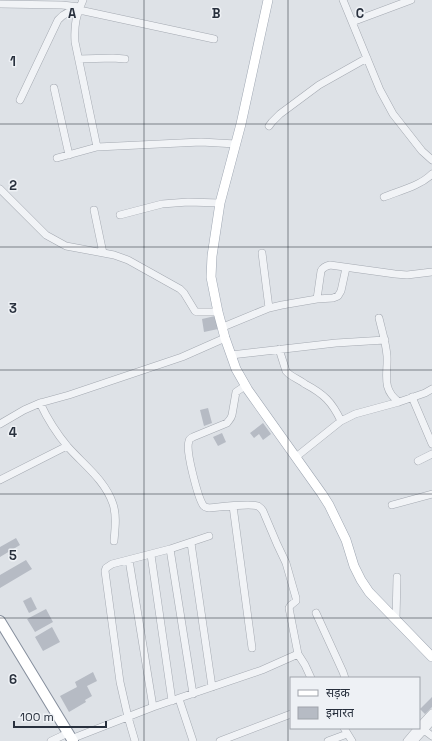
<svg xmlns="http://www.w3.org/2000/svg" width="432" height="741" viewBox="0 0 432 741" font-family="'Space Grotesk','Noto Sans Devanagari',sans-serif">
  <rect width="100%" height="100%" fill="#dee2e7"/>
  <!-- building -->
  <path fill="#b6bbc4" d="M215 316 218 329 204 332 202 319Z
    M208 408 212 423 204 426 200 410Z
    M263 423 271 434 263 440 259 434 254 438 250 433Z
    M222 433 226 442 218 446 213 437Z
    M16 538 20 545 0 557V547Z
    M26 560 32 569 0 588V575Z
    M31 597 37 609 29 613 23 601Z
    M46 609 53 622 35 632 27 619Z
    M52 627 60 642 43 651 35 637Z
    M93 672 97 681 87 686 92 696 85 700 86 702 69 712 60 696 77 687 75 682Z
    M432 697V707L425 714 420 709Z"/>
  <g fill="none" stroke-linecap="round" stroke-linejoin="round">
    <!-- minor casing -->
    <g stroke="#a4a9b1" stroke-width="8">
      <path id="minor" d="M83 0C76 16 74 24 75 42L97 147
        M343 0 380 90 393 114 422 151 432 160
        M0 4 62 5 80 7
        M352 22 411 0
        M79 59 113 58 125 59
        M54 88 69 155
        M20 100 58 20C65 12 74 9 84 11L214 39
        M269 126 272 122 280 114 319 85 367 58
        M57 158 97 147 201 142 236 144
        M0 189 46 235 66 246 114 255 128 260 180 289 184 293 195 311 197 312H218
        M384 197C399 191 420 186 432 174
        M94 210 103 253
        M120 215 162 204 188 202 220 203
        M262 253 269 308
        M317 299 333 298 338 296 341 291 346 268
        M379 318C382 331 386 343 387 356 388 374 381 389 399 402
        M223 327 269 308 282 305 317 299 321 271C323 267 326 266 330 265L395 274 407 275 432 272
        M279 349 286 371 289 374C294 378 300 380 305 384 324 394 332 402 341 421
        M231 355 336 343 385 340
        M245 386 236 392 232 415C231 419 229 420 227 423L193 437C191 438 189 439 189 441 185 450 198 497 203 505 205 508 206 507 209 508 219 507 250 503 258 506 261 508 261 508 263 511L277 544 286 563 296 598V601L291 605 289 608 298 654 305 665 311 678
        M412 397 432 444
        M40 403C47 418 57 434 68 447 84 465 105 480 113 504 117 516 115 529 114 541
        M0 424 24 410 40 403 69 395 182 357 225 338
        M296 457 341 421 355 414 399 402 425 393 432 389
        M418 461 432 454
        M0 480 67 446
        M392 505 432 494
        M233 506 252 648
        M191 543 212 687
        M170 549 193 694
        M151 555 172 701
        M129 560 153 707
        M316 613 343 672 345 678
        M396 620 397 577
        M179 699 193 741
        M419 727 432 713
        M344 728 352 741
        M424 730 432 736
        M71 739 153 707 262 670 298 654
        M51 741 68 733
        M135 741 128 717 120 682 105 571 106 568 112 564 170 549 209 536
        M220 741 291 714
        M328 741 347 734
        M407 741 418 728
        M414 741 432 721"/>
    </g>
    <!-- major casing -->
    <g stroke="#9ea6b2" stroke-width="10">
      <path id="major" d="M268 0 241 124 220 203 212 256 211 277 218 312 225 338 236 369 248 390 322 494 329 505 346 540 354 566 361 580 369 592 432 657"/>
    </g>
    <!-- highway casing -->
    <g stroke="#868f9d" stroke-width="12">
      <path id="highway" d="M0 621 73 741"/>
    </g>
    <!-- minor -->
    <use href="#minor" stroke="#f1f3f6" stroke-width="7"/>
    <!-- major -->
    <use href="#major" stroke="#fff" stroke-width="9"/>
    <!-- highway -->
    <use href="#highway" stroke="#fff" stroke-width="10"/>
  </g>
  <!-- grid -->
  <path fill="none" stroke="#28303d" stroke-width="1" stroke-opacity="0.55" d="M144 0V741M288 0V741M0 124H432M0 247H432M0 370H432M0 494H432M0 618H432"/>
  <g font-size="13" text-anchor="middle" font-weight="bold" fill="#28303d" stroke="#eef1f5" stroke-width="3" stroke-linejoin="round" paint-order="stroke">
    <text x="72" y="18">A</text>
    <text x="216" y="18">B</text>
    <text x="360" y="18">C</text>
    <text x="13" y="66">1</text>
    <text x="13" y="190">2</text>
    <text x="13" y="313">3</text>
    <text x="13" y="437">4</text>
    <text x="13" y="560">5</text>
    <text x="13" y="684">6</text>
  </g>
  <!-- legend -->
  <rect x="290" y="677" width="130" height="52" fill="#eef1f5" stroke="#9fa4ab"/>
  <rect x="298" y="690" width="20" height="6" fill="#ffffff" stroke="#9fa4ab"/>
  <text x="326" y="697" font-size="12" fill="#28303d">सड़क</text>
  <rect x="298" y="707" width="20" height="12" fill="#b6bbc4" stroke="#9fa4ab"/>
  <text x="326" y="717" font-size="12" fill="#28303d">इमारत</text>
  <!-- scale -->
  <path d="M14 721v6h92v-6" fill="none" stroke="#28303d" stroke-width="2"/>
  <text x="20" y="721" font-size="12" fill="#28303d" stroke="#eef1f5" stroke-width="3" paint-order="stroke">100 m</text>
</svg>
